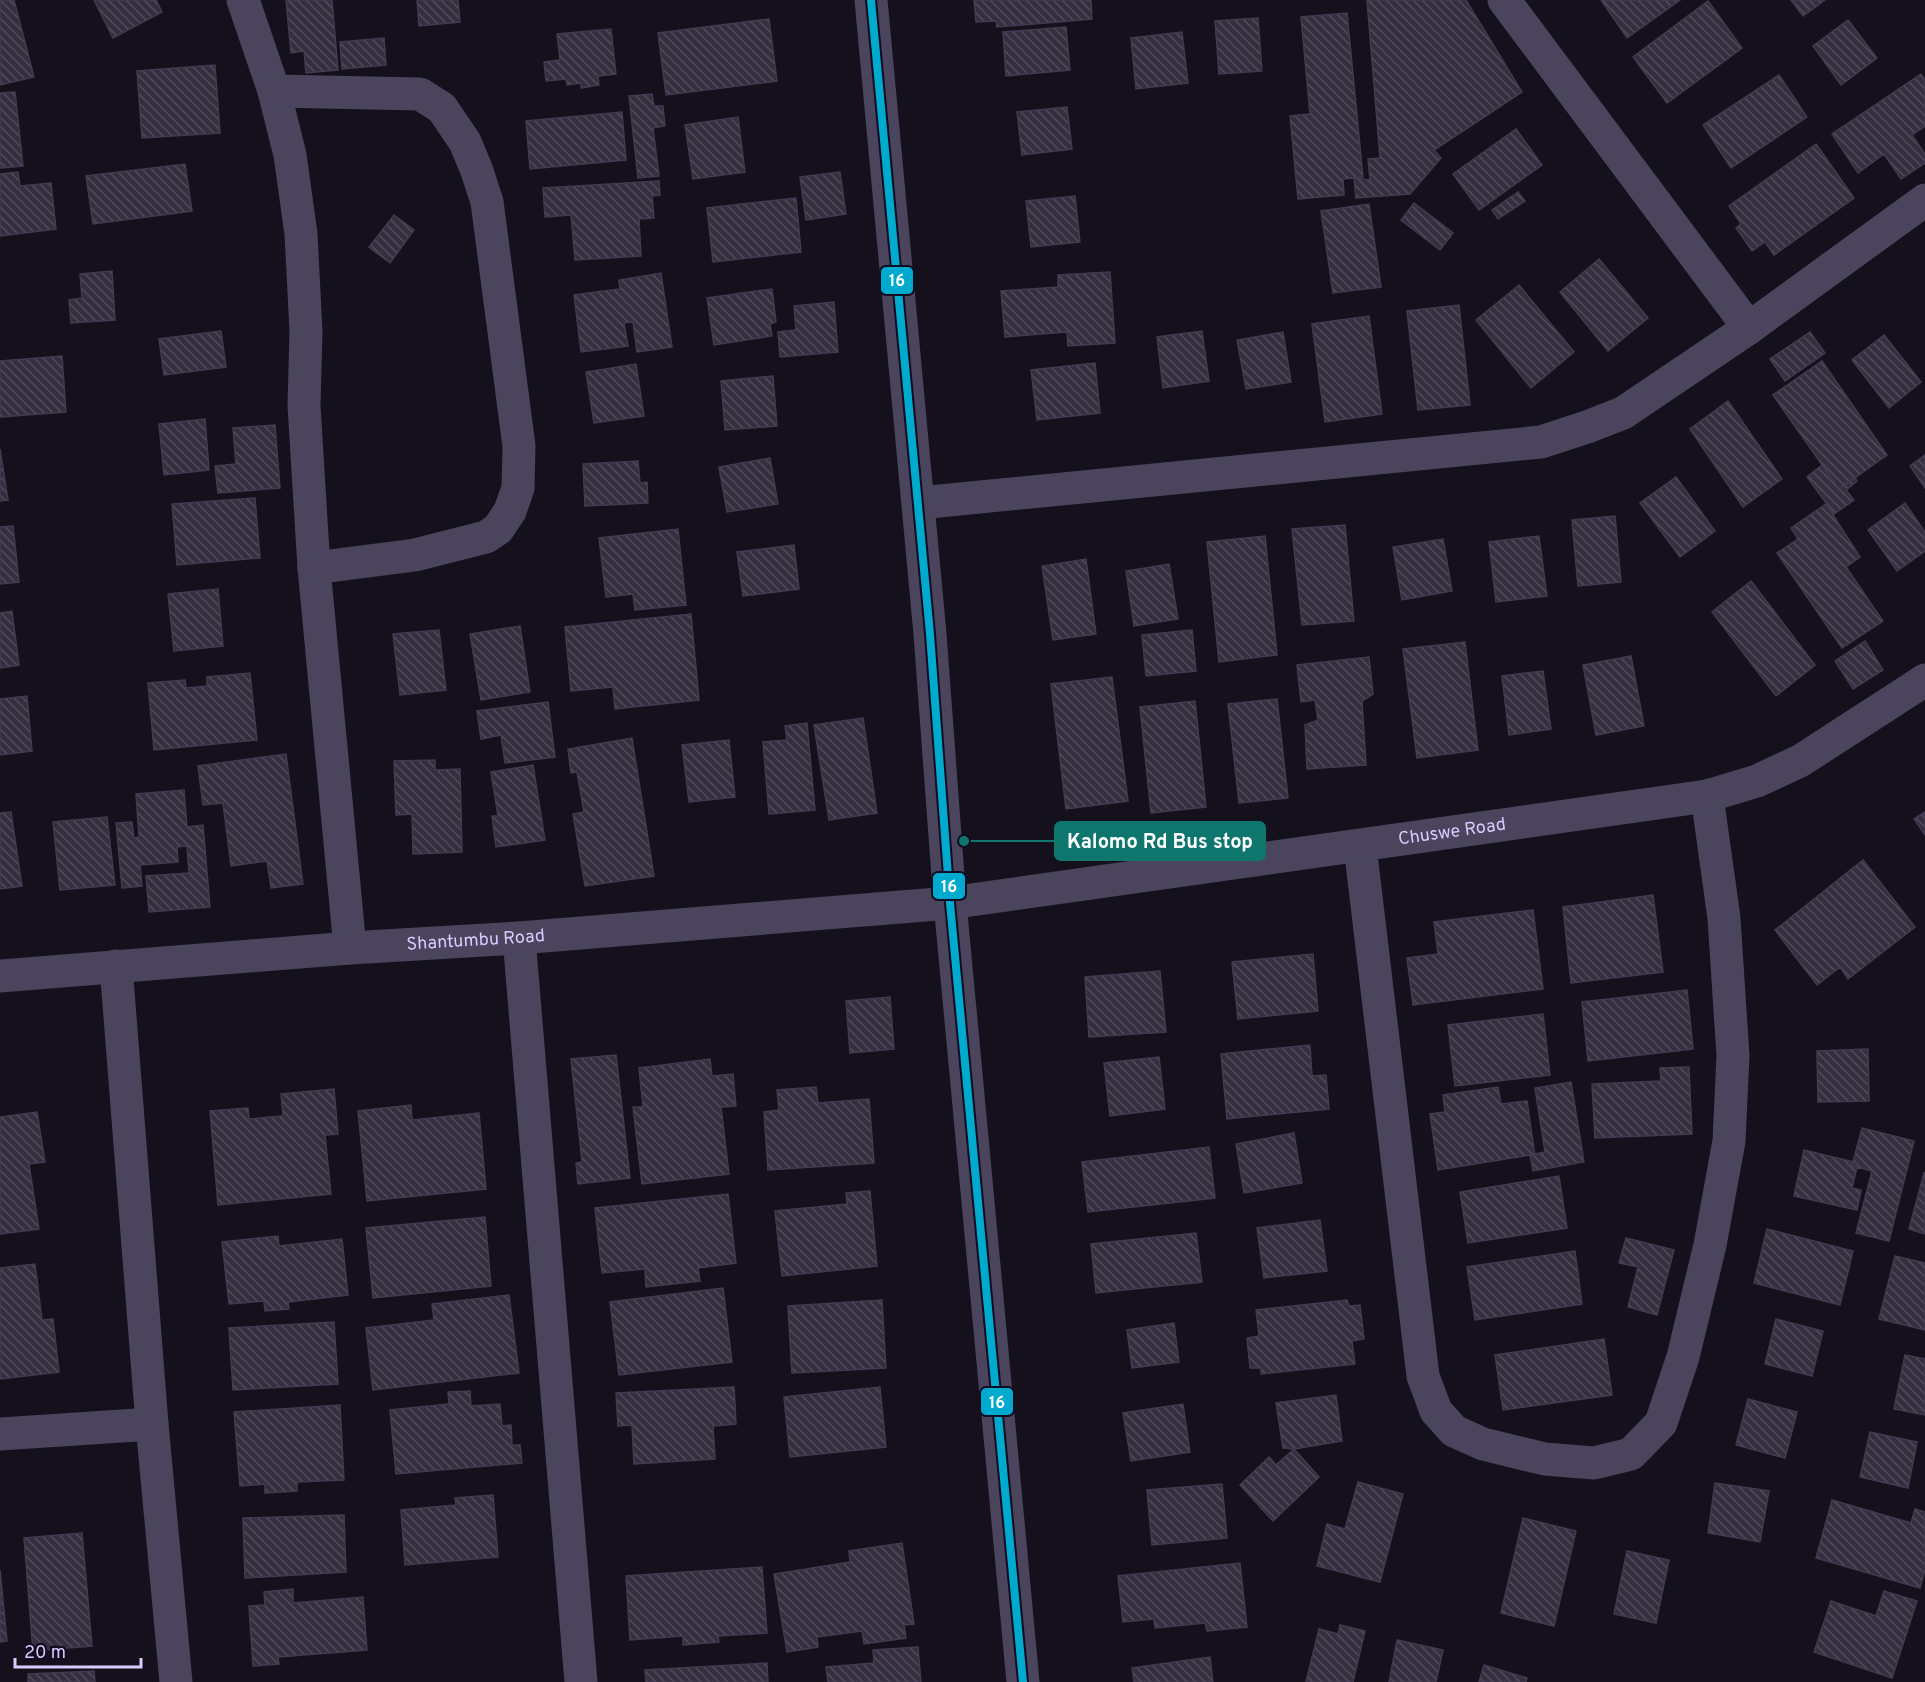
<svg xmlns="http://www.w3.org/2000/svg" width="1925" height="1682" viewBox="0 0 1925 1682" font-family="Overpass,sans-serif">
  <defs>
    <pattern id="building-back-hatch" width="6" height="6" patternUnits="userSpaceOnUse" patternTransform="scale(1.5)"><rect width="6" height="6" fill="#342e3e"/><path d="M-1 5l2 2M0 0l6 6M5-1l2 2" fill="none" stroke="#514b5b"/></pattern>
  </defs>
  <rect width="100%" height="100%" fill="#14101c"/>
  <!-- building -->
  <path fill="url(#building-back-hatch)" stroke="#423a50" stroke-width="1.5" d="M0 0H14L34 77 0 85Z
    M94 0H156L162 12 113 38Z
    M286 0H332L338 70 306 73 304 51 291 53Z
    M417 0H458L460 22 419 26Z
    M974 0H1091L1092 19 997 27 996 21 976 22Z
    M1367 0H1466L1522 92 1434 150 1441 158 1410 194 1356 198 1354 178 1370 180 1368 159 1380 158Z
    M1601 0H1680L1627 38Z
    M1791 0H1825L1803 16Z
    M1708 1 1742 48 1667 103 1633 57Z
    M1347 13 1363 177 1343 179 1344 195 1298 199 1290 116 1310 114 1301 17Z
    M1258 18 1262 71 1219 74 1215 21Z
    M769 19 777 81 666 95 658 33Z
    M1848 20 1877 58 1841 85 1813 46Z
    M1066 27 1070 70 1006 76 1003 32Z
    M611 29 616 74 598 76 599 85 581 88V83L567 85 566 79 546 81 544 62 560 60 557 34Z
    M1182 32 1188 83 1136 89 1131 38Z
    M384 38 386 65 342 69 340 42Z
    M215 65 220 133 142 138 137 71Z
    M1921 74 1925 80V126L1912 135 1925 154V163L1901 179 1884 154 1858 173 1832 134Z
    M1779 75 1807 117 1731 168 1703 125Z
    M15 92 23 166 0 168V93Z
    M652 94 654 106H663L665 126 653 128 659 176 638 178 629 96Z
    M1067 107 1072 149 1022 155 1017 112Z
    M622 112 626 160 530 169 526 121Z
    M738 117 745 172 693 179 685 125Z
    M1516 129 1542 165 1479 210 1453 174Z
    M1816 144 1854 198 1774 255 1765 242 1752 251 1736 228 1741 224 1729 206Z
    M185 164 192 211 93 224 86 176Z
    M18 172 20 186 51 183 56 229 0 236V174Z
    M840 172 846 214 806 220 800 177Z
    M659 181 660 195 652 196 654 218 639 219 641 256 575 260 571 215 545 217 543 188Z
    M1518 192 1525 201 1498 219 1492 210Z
    M1075 196 1080 242 1031 247 1026 201Z
    M796 198 801 252 713 262 707 208Z
    M1414 203 1453 233 1440 250 1401 220Z
    M1369 204 1381 287 1333 293 1321 211Z
    M394 215 414 230 390 263 369 247Z
    M1599 259 1648 318 1608 351 1560 292Z
    M112 271 115 320 71 323 69 300 82 298 80 274Z
    M1110 272 1115 343 1068 346 1067 332 1005 337 1001 291 1058 287V275Z
    M661 273 672 347 637 352 633 322 624 323 628 346 581 352 574 295 620 289 619 280Z
    M1519 285 1574 352 1531 388 1476 320Z
    M772 289 776 322 770 324 772 336 714 345 707 298Z
    M834 302 838 352 780 357 778 332 796 330 794 306Z
    M1459 305 1470 405 1418 410 1407 311Z
    M1369 316 1382 414 1325 422 1312 324Z
    M221 331 226 367 164 375 159 339Z
    M1202 331 1209 381 1163 388 1157 337Z
    M1283 332 1291 382 1246 389 1237 340Z
    M1810 332 1825 353 1785 381 1770 359Z
    M1884 335 1921 382 1889 408 1852 360Z
    M62 356 66 412 0 417V361Z
    M1822 361 1887 455 1839 489 1773 395Z
    M1095 363 1100 413 1037 420 1031 370Z
    M636 364 644 416 594 423 586 372Z
    M773 376 777 426 725 430 721 381Z
    M1728 401 1782 479 1743 507 1690 429Z
    M205 419 209 470 164 475 159 424Z
    M275 425 280 488 218 493 215 466 236 464 233 428Z
    M0 449 8 500 0 501Z
    M1925 455V488L1910 466Z
    M770 458 778 504 727 512 719 467Z
    M638 461 640 483 647 482 648 503 585 506 583 464Z
    M1822 465 1839 489 1855 477 1857 481 1846 490 1854 500 1834 514 1807 477Z
    M1676 477 1715 531 1680 557 1640 503Z
    M255 498 260 558 177 565 172 504Z
    M1905 503 1925 532V551L1897 571 1868 530Z
    M1826 504 1860 557 1846 567 1883 621 1842 648 1777 553 1798 539 1791 528Z
    M1615 516 1621 582 1578 586 1572 520Z
    M1345 525 1354 621 1302 625 1292 529Z
    M13 526 19 582 0 584V527Z
    M678 529 686 605 635 610 633 594 606 597 599 538Z
    M1265 536 1277 655 1219 662 1207 542Z
    M1539 536 1547 596 1496 602 1489 542Z
    M1443 539 1452 591 1402 600 1393 547Z
    M794 545 799 589 743 596 737 552Z
    M1086 559 1096 634 1053 640 1042 566Z
    M1169 564 1178 619 1134 626 1126 571Z
    M1751 581 1815 665 1776 696 1712 612Z
    M218 589 223 646 174 651 168 594Z
    M12 611 19 665 0 668V613Z
    M691 614 699 700 615 709 613 687 571 691 565 627Z
    M520 626 530 692 481 700 470 634Z
    M439 630 446 690 400 695 393 634Z
    M1192 630 1196 671 1146 676 1142 635Z
    M1865 641 1883 670 1853 689 1835 661Z
    M1465 642 1478 750 1417 758 1403 649Z
    M1631 656 1644 726 1596 735 1583 665Z
    M1369 657 1373 694 1362 701 1366 765 1307 769 1305 725 1318 720 1315 700 1301 702 1297 665Z
    M1543 671 1551 729 1509 735 1502 676Z
    M250 673 257 740 154 750 148 683 185 680 186 688 207 686V677Z
    M1112 677 1128 801 1066 809 1051 684Z
    M27 696 32 751 0 755V699Z
    M1277 699 1288 798 1239 803 1228 704Z
    M1195 701 1206 807 1151 813 1140 707Z
    M548 702 555 757 505 763 501 735 481 739 477 711Z
    M863 718 877 813 829 820 814 725Z
    M807 723 815 810 769 814 763 742 787 740 785 726Z
    M632 738 654 876 585 886 573 814 584 812 577 772 571 773 568 749Z
    M729 740 735 797 689 802 682 745Z
    M286 754 303 884 271 888 267 861 231 866 223 803 203 805 198 766Z
    M435 760V770L460 769 462 852 413 854 412 814 396 815 394 761Z
    M533 765 545 840 496 847 492 816H498L491 772Z
    M184 790 187 827 203 825 210 907 149 912 146 876 189 873 187 846 177 847 178 862 140 865 142 886 122 888 116 823 132 822 134 838 139 837 136 794Z
    M11 812 22 886 0 889V813Z
    M1925 812V835L1914 819Z
    M107 817 115 885 60 890 53 822Z
    M1863 860 1915 927 1848 979 1840 967 1817 985 1775 930Z
    M1653 895 1663 972 1571 983 1563 907Z
    M1533 910 1543 989 1413 1005 1407 958 1438 954 1434 922Z
    M1313 954 1318 1011 1238 1019 1232 962Z
    M1160 971 1166 1032 1089 1037 1085 977Z
    M1687 990 1693 1049 1588 1061 1582 1002Z
    M890 997 894 1049 850 1053 846 1001Z
    M1543 1014 1550 1075 1455 1086 1448 1025Z
    M1310 1045 1312 1076 1326 1075 1329 1109 1227 1119 1221 1054Z
    M1868 1049 1869 1101 1818 1102 1817 1051Z
    M616 1055 630 1178 578 1184 576 1163 582 1162 571 1059Z
    M1159 1057 1165 1109 1110 1116 1104 1063Z
    M710 1059 712 1076 733 1074 736 1106 721 1107 729 1174 642 1184 633 1107H643L639 1068Z
    M1689 1067 1692 1134 1595 1138 1592 1084 1661 1081 1660 1068Z
    M1571 1082 1584 1162 1533 1171 1530 1155 1545 1152 1535 1088Z
    M816 1087 818 1103 869 1099 874 1163 768 1170 764 1112 779 1110 777 1090Z
    M1498 1087 1501 1104 1527 1101 1535 1156 1530 1155 1438 1170 1430 1114 1445 1112 1443 1095Z
    M334 1089 338 1134 325 1135 331 1194 218 1205 210 1111 248 1108 249 1119 283 1116 281 1094Z
    M411 1105 412 1120 479 1113 486 1189 367 1201 358 1111Z
    M37 1112 45 1162 29 1164 39 1229 0 1234V1117Z
    M1862 1128 1914 1141 1889 1241 1856 1233 1872 1171 1852 1166Z
    M1294 1133 1302 1183 1244 1193 1236 1144Z
    M1209 1147 1215 1198 1088 1212 1082 1162Z
    M1804 1150 1858 1163 1852 1188 1861 1190 1857 1210 1794 1196Z
    M1924 1173H1925V1234L1909 1229Z
    M1559 1176 1567 1228 1468 1243 1460 1192Z
    M870 1191 877 1266 782 1276 775 1211 847 1204 846 1193Z
    M728 1194 736 1263 698 1268 700 1281 646 1287 645 1269 602 1273 595 1208Z
    M485 1217 491 1286 373 1298 366 1228Z
    M1320 1220 1327 1271 1264 1278 1257 1228Z
    M1767 1229 1853 1251 1840 1305 1754 1283Z
    M1196 1233 1202 1282 1096 1293 1091 1244Z
    M278 1236 279 1246 342 1239 348 1295 288 1302 289 1309 265 1311 264 1301 229 1304 222 1242Z
    M1626 1238 1674 1250 1657 1315 1628 1307 1638 1267 1619 1263Z
    M1575 1251 1582 1304 1475 1320 1467 1267Z
    M1895 1256 1925 1263V1330L1879 1319Z
    M35 1264 42 1320 53 1319 59 1372 0 1379V1268Z
    M723 1288 732 1362 619 1375 610 1302Z
    M509 1295 519 1373 373 1390 366 1328 434 1320 432 1304Z
    M882 1300 886 1368 792 1373 788 1306Z
    M1347 1300 1349 1306 1360 1305 1364 1339 1352 1341 1355 1364 1261 1374V1368H1250L1247 1338 1259 1336 1256 1310Z
    M1776 1319 1823 1331 1812 1376 1765 1364Z
    M334 1322 338 1384 233 1390 229 1328Z
    M1174 1323 1179 1362 1132 1368 1127 1330Z
    M1604 1339 1612 1395 1503 1410 1495 1355Z
    M1905 1355 1925 1359V1415L1894 1409Z
    M734 1387 736 1424 713 1426 715 1459 634 1464 632 1425 618 1426 616 1393Z
    M880 1387 886 1447 790 1457 784 1397Z
    M470 1391 471 1406 500 1404 502 1426 511 1425 512 1445H520L522 1463 396 1474 390 1410 449 1404 448 1392Z
    M1336 1395 1342 1441 1294 1449 1283 1448 1276 1403Z
    M1748 1399 1797 1412 1785 1458 1736 1445Z
    M1183 1404 1190 1452 1131 1461 1123 1413Z
    M340 1405 344 1480 297 1482V1491L265 1493V1484L240 1486 234 1412Z
    M1870 1432 1917 1442 1908 1488 1860 1477Z
    M1294 1449 1319 1477 1273 1521 1240 1485 1269 1457 1276 1465Z
    M1358 1482 1403 1494 1380 1582 1317 1566 1327 1524 1345 1529Z
    M1715 1483 1769 1491 1760 1542 1708 1533Z
    M1222 1484 1227 1538 1152 1545 1147 1490Z
    M493 1495 498 1557 405 1565 401 1510 456 1505 455 1498Z
    M1832 1500 1911 1523 1915 1509 1925 1512V1570L1920 1588 1816 1558Z
    M344 1515 346 1572 245 1578 243 1518Z
    M1523 1518 1576 1531 1554 1626 1501 1613Z
    M82 1533 92 1646 33 1651 24 1538Z
    M902 1543 914 1624 904 1625 906 1638 864 1644 862 1631 817 1637 818 1647 787 1652 774 1574 850 1562 849 1551Z
    M1627 1551 1669 1560 1656 1623 1614 1614Z
    M1240 1563 1247 1627 1207 1631 1205 1623 1155 1628 1154 1619 1123 1622 1118 1576Z
    M762 1567 767 1633 718 1636 719 1642 683 1645V1636L630 1640 626 1576Z
    M0 1570 7 1641 0 1642Z
    M293 1589V1603L363 1597 367 1650 278 1657 279 1664 253 1666 249 1606 265 1605 264 1592Z
    M1884 1591 1917 1601 1892 1678 1814 1652 1831 1601 1876 1616Z
    M1340 1625 1365 1631 1353 1682H1306L1319 1629 1338 1634Z
    M1397 1640 1443 1650 1436 1682H1389Z
    M918 1647 921 1682H828L826 1667 874 1663 873 1650Z
    M1210 1657 1213 1682H1134L1132 1668Z
    M767 1663 768 1682H646L645 1670Z
    M1484 1665 1527 1678 1526 1682H1479Z
    M94 1671 95 1682H28V1674Z"/>
  <g fill="none" stroke-linecap="round" stroke-linejoin="round">
    <!-- minor -->
    <g stroke="#4a445d" stroke-width="33">
      <path d="M243 0 274 91 290 155 301 234 306 331 304 406 314 568 350 948"/>
      <path d="M1504 0 1749 328"/>
      <path d="M274 91 420 94 442 108 465 142 477 171 487 202 519 446 518 488 510 511 498 529 486 537 415 555 314 568"/>
      <path d="M919 503 1541 442 1587 427 1623 413 1749 328 1925 200"/>
      <path d="M1360 846 1423 1376 1436 1411 1454 1431 1483 1444 1545 1459 1594 1463 1631 1454 1661 1423 1683 1357 1710 1245 1729 1141 1733 1056 1724 918 1707 796"/>
      <path id="s1" d="M950 903 1707 796 1757 781 1800 761 1925 680"/>
      <path d="M519 938 581 1682"/>
      <path d="M116 966 152 1424 176 1682"/>
      <path d="M0 1434 152 1424"/>
    </g>
    <!-- tertiary -->
    <g stroke="#4a445d" stroke-width="33">
      <path d="M871 0 930 634 950 903 1023 1682"/>
      <path id="s2" d="M0 976 350 948 519 938 950 903"/>
    </g>
    <!-- bus-1 casing -->
    <g stroke="#130b21" stroke-width="12">
      <path id="bus-1" d="M871 0 930 634 950 903 1023 1682"/>
    </g>
    <!-- bus-1 -->
    <use href="#bus-1" stroke="#00a9ce" stroke-width="8"/>
  </g>
  <g text-anchor="middle" dominant-baseline="central" stroke-width="4.5" stroke-linejoin="round" paint-order="stroke">
    <!-- street labels -->
    <g font-size="18" fill="#dacbff" stroke="#130b21">
      <text stroke="none"><textPath href="#s1" startOffset="507">Chuswe Road</textPath></text>
      <text stroke="none"><textPath href="#s2" startOffset="477">Shantumbu Road</textPath></text>
    </g>
  </g>
  <!-- callouts -->
  <path fill="none" stroke="#0f766e" stroke-width="2" d="M964 841L1055 841"/>
  <circle fill="#0f766e" stroke="#130b21" stroke-width="2" cx="964" cy="841" r="6"/>
  <rect fill="#0f766e" stroke="#0f766e" stroke-width="2" x="1055" y="822" width="210" height="38" rx="6"/>
  <g font-size="20" text-anchor="middle" font-weight="bold" fill="#fff">
    <text x="1160" y="848">Kalomo Rd Bus stop</text>
  </g>
  <g stroke="#130b21" stroke-width="2">
    <rect x="880" y="266" width="34" height="29" rx="6" fill="#00a9ce"/>
    <rect x="932" y="872" width="34" height="28" rx="6" fill="#00a9ce"/>
    <rect x="980" y="1387" width="34" height="29" rx="6" fill="#00a9ce"/>
  </g>
  <g font-size="16" text-anchor="middle" font-weight="bold" fill="#fff">
    <text x="897" y="286">16</text>
    <text x="949" y="892">16</text>
    <text x="997" y="1408">16</text>
  </g>
  <!-- scale -->
  <path d="M15 1658v9h126v-9" fill="none" stroke="#dacbff" stroke-width="3"/>
  <text x="24" y="1658" font-size="18" fill="#dacbff" stroke="#130b21" stroke-width="4.5" paint-order="stroke">20 m</text>
</svg>
